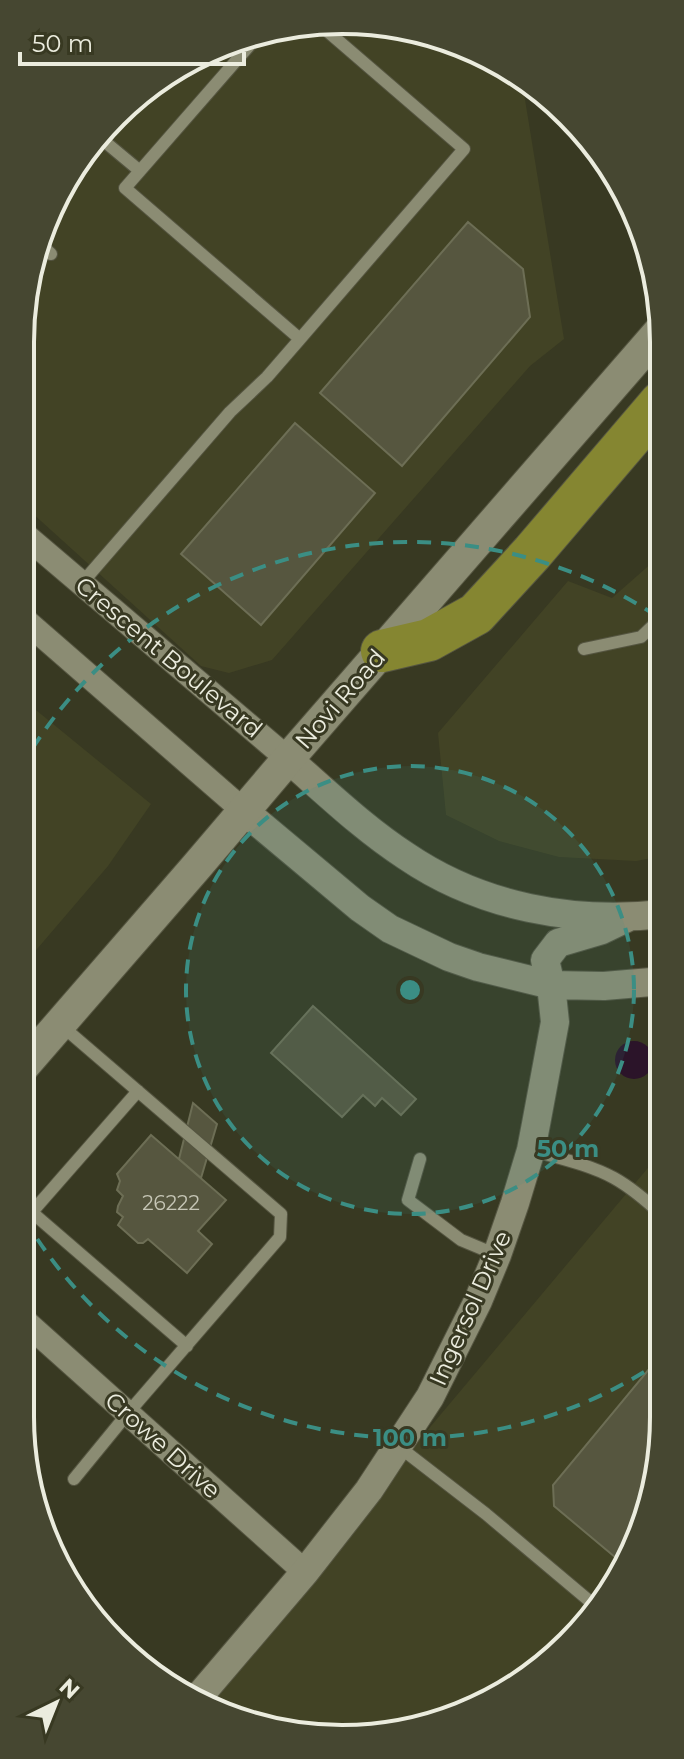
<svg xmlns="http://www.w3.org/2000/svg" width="684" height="1759" viewBox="0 0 684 1759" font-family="Montserrat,sans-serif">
  <rect width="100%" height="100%" fill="#383922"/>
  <!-- built -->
  <path fill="#424325" d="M300 23 426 31 521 75 564 339 530 366 272 660 229 673 201 666 20 502V342L31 258 87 146 181 63Z
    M662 554 663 856 636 861 559 857 499 841 446 815 438 733 568 581 612 598Z
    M20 697 151 804 108 866 20 969Z
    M663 1150 664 1417 653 1501 598 1613 521 1685 405 1733 300 1736 199 1702Z"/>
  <!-- water -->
  <path fill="#2b1429" d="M615 1060a19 19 0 1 1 38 0a19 19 0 1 1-38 0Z"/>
  <!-- building -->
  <path fill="#56563f" stroke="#6d6e55" stroke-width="2" d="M468 222 523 269 530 317 402 466 320 393Z
    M295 423 375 493 261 625 181 554Z
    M313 1006 416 1099 401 1115 382 1098 375 1106 363 1095 342 1117 271 1053Z
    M193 1103 217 1124 201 1178 179 1159Z
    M151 1135 226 1200 198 1231 212 1244 187 1273 148 1239 143 1243H138L118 1225 123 1217 117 1212 118 1206 123 1196 117 1190 120 1181 117 1174Z
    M664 1351V1417L653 1501 622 1563 554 1506 553 1485Z"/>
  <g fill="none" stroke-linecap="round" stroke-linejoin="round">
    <!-- service casing -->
    <g stroke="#555541" stroke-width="14">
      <path id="service" d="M256 38 125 188 300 339 464 149 319 24
        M98 136 140 171
        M39 243 51 254
        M82 583 230 412 267 377 300 339
        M584 649 641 637 662 617
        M62 1026 281 1214 280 1237 128 1413 74 1479
        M531 1150C558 1158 588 1164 614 1178 632 1188 648 1202 663 1216
        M420 1159 408 1200 461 1240 497 1255
        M20 1202 187 1346
        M32 1212 138 1091
        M398 1446 486 1514 599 1609"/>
    </g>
    <!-- minor casing -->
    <g stroke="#555541" stroke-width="26">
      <path id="minor" d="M20 531 288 759
        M20 616 244 811
        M20 1317 305 1572"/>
    </g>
    <!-- tertiary casing -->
    <g stroke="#555541" stroke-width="30">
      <path id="tertiary" d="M288 759C326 792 363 828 406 856 481 907 573 924 663 914
        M244 811 360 908 390 929 449 957 478 967 551 985 604 986 663 981
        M195 1701 305 1572 369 1490 430 1397 478 1301 497 1255 515 1203 531 1150 536 1124 555 1022 551 985 545 960 558 943 602 930 627 918"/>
    </g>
    <!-- secondary casing -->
    <g stroke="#555541" stroke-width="34">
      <path id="secondary" d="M20 1070 197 866 288 759 661 330"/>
    </g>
    <!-- motorway casing -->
    <g stroke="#555541" stroke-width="44">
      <path id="motorway" d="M382 651 429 640 476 614 532 553 661 402"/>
    </g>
    <!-- service -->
    <use href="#service" stroke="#8b8c73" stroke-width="12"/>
    <!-- minor -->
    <use href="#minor" stroke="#8b8c73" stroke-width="24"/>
    <!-- tertiary -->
    <use href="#tertiary" stroke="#8b8c73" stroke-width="28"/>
    <!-- secondary -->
    <use href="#secondary" stroke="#8b8c73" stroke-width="32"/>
    <!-- motorway -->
    <use href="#motorway" stroke="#858631" stroke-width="42"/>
  </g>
  <!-- distance rings -->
  <circle cx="410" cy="990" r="224" fill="#3b8e84" fill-opacity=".12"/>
  <g fill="none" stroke="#3b8e84" stroke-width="4" stroke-dasharray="14 10">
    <circle cx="410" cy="990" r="224"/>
    <path d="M664 1359A448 448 0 0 1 20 1211M20 769A448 448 0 0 1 661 619"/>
  </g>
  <g text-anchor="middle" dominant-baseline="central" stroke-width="6" stroke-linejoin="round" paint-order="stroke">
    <!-- number labels -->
    <g font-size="20" fill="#c6c6b6">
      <text x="171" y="1203">26222</text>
    </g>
    <!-- street labels -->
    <g font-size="24" fill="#ebecde" stroke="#383922">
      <text transform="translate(169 657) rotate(40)">Crescent Boulevard</text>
      <text transform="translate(340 699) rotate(-49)">Novi Road</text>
      <text transform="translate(470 1308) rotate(-66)">Ingersol Drive</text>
      <text transform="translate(163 1445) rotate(42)">Crowe Drive</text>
    </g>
  </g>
  <!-- crop -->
  <path d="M0 0H684V1759H0ZM342 34H342A308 308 0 0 1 650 342V1417A308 308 0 0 1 342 1725H342A308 308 0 0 1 34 1417V342A308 308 0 0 1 342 34Z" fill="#464731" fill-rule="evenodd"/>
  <path fill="none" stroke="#ebecde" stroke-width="4" d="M342 34H342A308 308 0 0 1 650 342V1417A308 308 0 0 1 342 1725H342A308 308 0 0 1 34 1417V342A308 308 0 0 1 342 34Z"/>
  <circle cx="410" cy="990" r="12" fill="#3b8e84" stroke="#383922" stroke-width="4"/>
  <g font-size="24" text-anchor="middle" font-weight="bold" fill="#3b8e84" stroke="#383922" stroke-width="6" stroke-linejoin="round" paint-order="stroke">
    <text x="568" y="1157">50 m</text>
    <text x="410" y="1446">100 m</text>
  </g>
  <!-- north arrow -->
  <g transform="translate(56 1703) rotate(43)" stroke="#383922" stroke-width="6" paint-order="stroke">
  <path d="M0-6L14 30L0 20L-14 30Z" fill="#ebecde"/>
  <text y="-12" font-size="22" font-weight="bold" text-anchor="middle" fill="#ebecde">N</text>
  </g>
  <!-- scale -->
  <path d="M20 52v12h224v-12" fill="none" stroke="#ebecde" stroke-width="4"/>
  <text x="32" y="52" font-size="24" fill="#ebecde" stroke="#383922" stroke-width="6" paint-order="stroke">50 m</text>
</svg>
